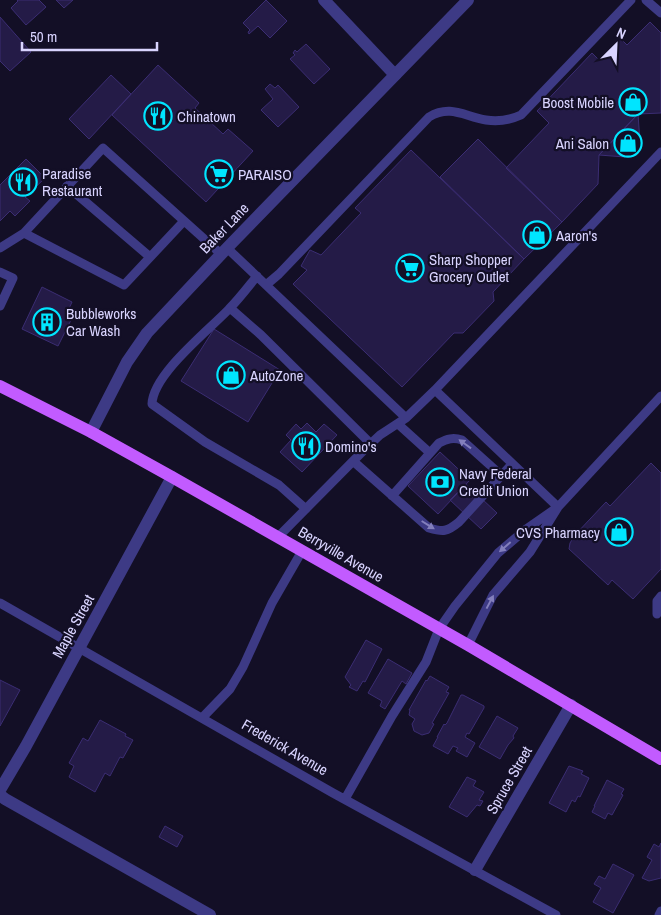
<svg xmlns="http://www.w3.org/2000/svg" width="661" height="915" viewBox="0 0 661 915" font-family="'Archivo Narrow',sans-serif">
  <rect width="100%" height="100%" fill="#130f26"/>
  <!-- building -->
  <path fill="#241b47" stroke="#3b2d73" d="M17 0H39L46 7 26 25 11 8 18 1Z
    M56 0H73L64 8Z
    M266 0 287 21 270 38 258 26 249 34 248 32 250 30 243 23Z
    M0 17 31 52 10 71 0 61Z
    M650 22 661 33V113L638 114 599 155 598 184 562 222 506 168 549 123 537 111 592 53 599 60 620 38 627 45Z
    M306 44 330 69 314 84 290 59 295 55 293 53 295 50 297 52Z
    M158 65 199 103 195 108 223 134 228 129 253 151 206 202 112 115Z
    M111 75 131 94 89 139 69 119Z
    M270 84 275 88 278 85 299 107 278 127 261 110 273 99 265 89Z
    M638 114 640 142 625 157 599 155Z
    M478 139 562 222 524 259 440 177Z
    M411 150 524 259 493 292 494 301 463 333H454L402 387 293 284 307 270 301 266 310 250 321 255 361 213 355 208Z
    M26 159 45 178 25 197 30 201 15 216 10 211 0 221V185Z
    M42 287 72 302 67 313 73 316 58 346 22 329Z
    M214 329 280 370 248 422 181 381Z
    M307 423 316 432 324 424 337 435 302 472 280 452 291 440 286 435 296 424 301 429Z
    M440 452 470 480 438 514 408 486Z
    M651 463 661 473V569L633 599 612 580 608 585 569 549 570 543 575 535 606 502 610 506Z
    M466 484 497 513 481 529 450 500Z
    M366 640 382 649 365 682 363 681 357 691 349 687 351 685 345 677Z
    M388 659 412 673 406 684 402 681 385 709 380 706 382 701 368 693Z
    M430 676 449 687 446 692 449 693 432 723 434 724 429 733 422 735 414 731 412 724 415 719 409 715 410 710H409L426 680 427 681Z
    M0 680 20 690 0 726Z
    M461 695H463L484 706V708L469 734 467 733 465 737 475 743 467 757 456 751 458 748 453 746 448 754 433 746 438 737H437L444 724 445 725 447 723Z
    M497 716 518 728 513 736 514 738 508 745 500 759 479 747Z
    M100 720 126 734 125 736 133 740 123 758 120 757 110 776 105 773 95 792 69 777 74 766 69 763 83 738 88 741Z
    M569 766 583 771 581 774 589 778 580 797 578 796 575 802 572 800 566 812 549 803Z
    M467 777 476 781 473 786 484 792 479 800 483 801 480 806 477 805 467 817 449 807Z
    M607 780 624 789 621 794 623 795 612 815 608 813 605 819 592 812 595 806H594Z
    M165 826 183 836 177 847 159 837Z
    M661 843V878L649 881 642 878 652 860 647 857 654 844 659 847Z
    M613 864 634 875 613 913 593 902 601 888 594 884 599 876 605 879Z"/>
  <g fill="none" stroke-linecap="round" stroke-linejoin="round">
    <!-- service -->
    <path stroke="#3d3a85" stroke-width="9" d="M646 0 661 13
      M67 186 150 257
      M184 221 124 285 24 233 103 148 221 254
      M0 248 24 233
      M227 248 406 418
      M0 272 13 278 0 306
      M257 276C248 287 239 299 229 309 208 331 153 374 152 404L205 442 279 485 306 509
      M266 285 279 274 429 117C451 104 465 117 486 120 499 122 510 120 521 115L631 0
      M230 308 261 335 371 444
      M435 390 558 507
      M398 424 430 453
      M353 461 429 528C443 532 447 532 459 522L512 464
      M392 496 439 443C447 439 453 437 462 440L502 476
      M278 537 365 449 380 435 406 418 435 390 661 152
      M0 603 333 793 556 915
      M657 614V601L661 596
      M468 645 493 595 530 552 558 507 661 396
      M202 718 230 689 243 667 272 603 302 551
      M345 799 392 716 426 662 439 629 455 606 498 553 525 530 558 507
      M659 915 661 911"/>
    <!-- minor -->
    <path stroke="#3d3a85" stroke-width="12" d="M324 0 395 75
      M0 790 26 746 172 477
      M0 795 5 799 210 915
      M475 870 571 705"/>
    <!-- tertiary -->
    <path stroke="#3d3a85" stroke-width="12" d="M91 432 127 362 147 333 227 248 468 0"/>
    <!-- primary -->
    <path stroke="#c25bff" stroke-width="12" d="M0 386 91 432 172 477 468 645 661 759"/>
  </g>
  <!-- one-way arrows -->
  <defs><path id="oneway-solid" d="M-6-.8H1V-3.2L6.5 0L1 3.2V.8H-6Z" transform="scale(1.25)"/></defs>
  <g fill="#837fbc">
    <use href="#oneway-solid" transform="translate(465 444) rotate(-144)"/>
    <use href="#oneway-solid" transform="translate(428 525) rotate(32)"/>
    <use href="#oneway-solid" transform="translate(505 547) rotate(139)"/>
    <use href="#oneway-solid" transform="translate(490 602) rotate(-62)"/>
  </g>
  <!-- icons -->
  <defs>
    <g id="shop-ring" transform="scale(1.4375)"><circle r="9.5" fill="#130f26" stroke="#00e5ff" stroke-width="1.5"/><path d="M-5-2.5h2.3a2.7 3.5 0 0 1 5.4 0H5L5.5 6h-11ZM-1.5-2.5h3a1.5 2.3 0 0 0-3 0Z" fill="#00e5ff"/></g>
    <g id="restaurant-ring" transform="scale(1.4375)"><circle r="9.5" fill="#130f26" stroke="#00e5ff" stroke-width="1.5"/><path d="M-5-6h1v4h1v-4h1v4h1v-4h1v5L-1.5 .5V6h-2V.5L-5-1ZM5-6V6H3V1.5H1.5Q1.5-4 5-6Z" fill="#00e5ff"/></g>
    <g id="supermarket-ring" transform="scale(1.4375)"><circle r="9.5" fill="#130f26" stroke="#00e5ff" stroke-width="1.5"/><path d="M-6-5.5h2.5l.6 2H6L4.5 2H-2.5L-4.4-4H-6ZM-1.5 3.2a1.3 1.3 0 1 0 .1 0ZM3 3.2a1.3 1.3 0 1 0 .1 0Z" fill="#00e5ff"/></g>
    <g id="building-ring" transform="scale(1.4375)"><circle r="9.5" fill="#130f26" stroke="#00e5ff" stroke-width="1.5"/><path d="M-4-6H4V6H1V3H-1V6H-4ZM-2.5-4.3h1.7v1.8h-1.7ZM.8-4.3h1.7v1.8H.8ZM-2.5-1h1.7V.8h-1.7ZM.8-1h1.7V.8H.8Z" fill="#00e5ff"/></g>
    <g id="bank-ring" transform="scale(1.4375)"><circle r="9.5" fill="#130f26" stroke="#00e5ff" stroke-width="1.5"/><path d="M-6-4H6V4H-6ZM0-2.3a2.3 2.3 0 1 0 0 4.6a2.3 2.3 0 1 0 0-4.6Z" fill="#00e5ff"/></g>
  </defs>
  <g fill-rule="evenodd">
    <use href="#shop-ring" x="633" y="102"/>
    <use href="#restaurant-ring" x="158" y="116"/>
    <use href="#shop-ring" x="628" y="143"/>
    <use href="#supermarket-ring" x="219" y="174"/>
    <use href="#restaurant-ring" x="23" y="182"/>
    <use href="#shop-ring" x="537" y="235"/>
    <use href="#supermarket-ring" x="410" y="268"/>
    <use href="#building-ring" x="47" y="322"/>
    <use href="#shop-ring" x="231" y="375"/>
    <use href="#restaurant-ring" x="306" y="446"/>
    <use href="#bank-ring" x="440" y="482"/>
    <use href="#shop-ring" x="619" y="532"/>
  </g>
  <g text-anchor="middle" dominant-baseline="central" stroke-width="4.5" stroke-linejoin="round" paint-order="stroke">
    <!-- poi labels -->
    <g font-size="15" fill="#d9d4ff" stroke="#130f26" text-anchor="start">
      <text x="614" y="102" text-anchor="end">Boost Mobile</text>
      <text x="177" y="116">Chinatown</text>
      <text x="609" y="143" text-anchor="end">Ani Salon</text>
      <text x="42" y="173">Paradise<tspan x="42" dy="17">Restaurant</tspan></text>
      <text x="238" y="174">PARAISO</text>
      <text x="556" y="235">Aaron's</text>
      <text x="429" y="259">Sharp Shopper<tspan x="429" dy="17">Grocery Outlet</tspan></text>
      <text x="66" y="313">Bubbleworks<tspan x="66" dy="17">Car Wash</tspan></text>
      <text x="250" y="375">AutoZone</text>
      <text x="325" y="446">Domino's</text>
      <text x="459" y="473">Navy Federal<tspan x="459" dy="17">Credit Union</tspan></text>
      <text x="600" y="532" text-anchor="end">CVS Pharmacy</text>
    </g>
    <!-- street labels -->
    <g font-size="15" fill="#d9d4ff" stroke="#130f26">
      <text transform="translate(224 228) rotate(-46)">Baker Lane</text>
      <text transform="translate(341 554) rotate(30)">Berryville Avenue</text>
      <text transform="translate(73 626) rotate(-61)">Maple Street</text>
      <text transform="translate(285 747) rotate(30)">Frederick Avenue</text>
      <text transform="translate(509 780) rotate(-60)">Spruce Street</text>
    </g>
  </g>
  <!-- north arrow -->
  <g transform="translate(616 45) rotate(24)" stroke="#130f26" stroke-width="4" paint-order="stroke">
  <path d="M0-4L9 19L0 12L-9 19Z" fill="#d9d4ff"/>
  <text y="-8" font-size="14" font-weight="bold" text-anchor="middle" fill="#d9d4ff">N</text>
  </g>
  <!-- scale -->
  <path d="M22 42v8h135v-8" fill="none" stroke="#d9d4ff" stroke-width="2.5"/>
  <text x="30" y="42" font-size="15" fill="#d9d4ff" stroke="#130f26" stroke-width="4" paint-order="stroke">50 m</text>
</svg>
